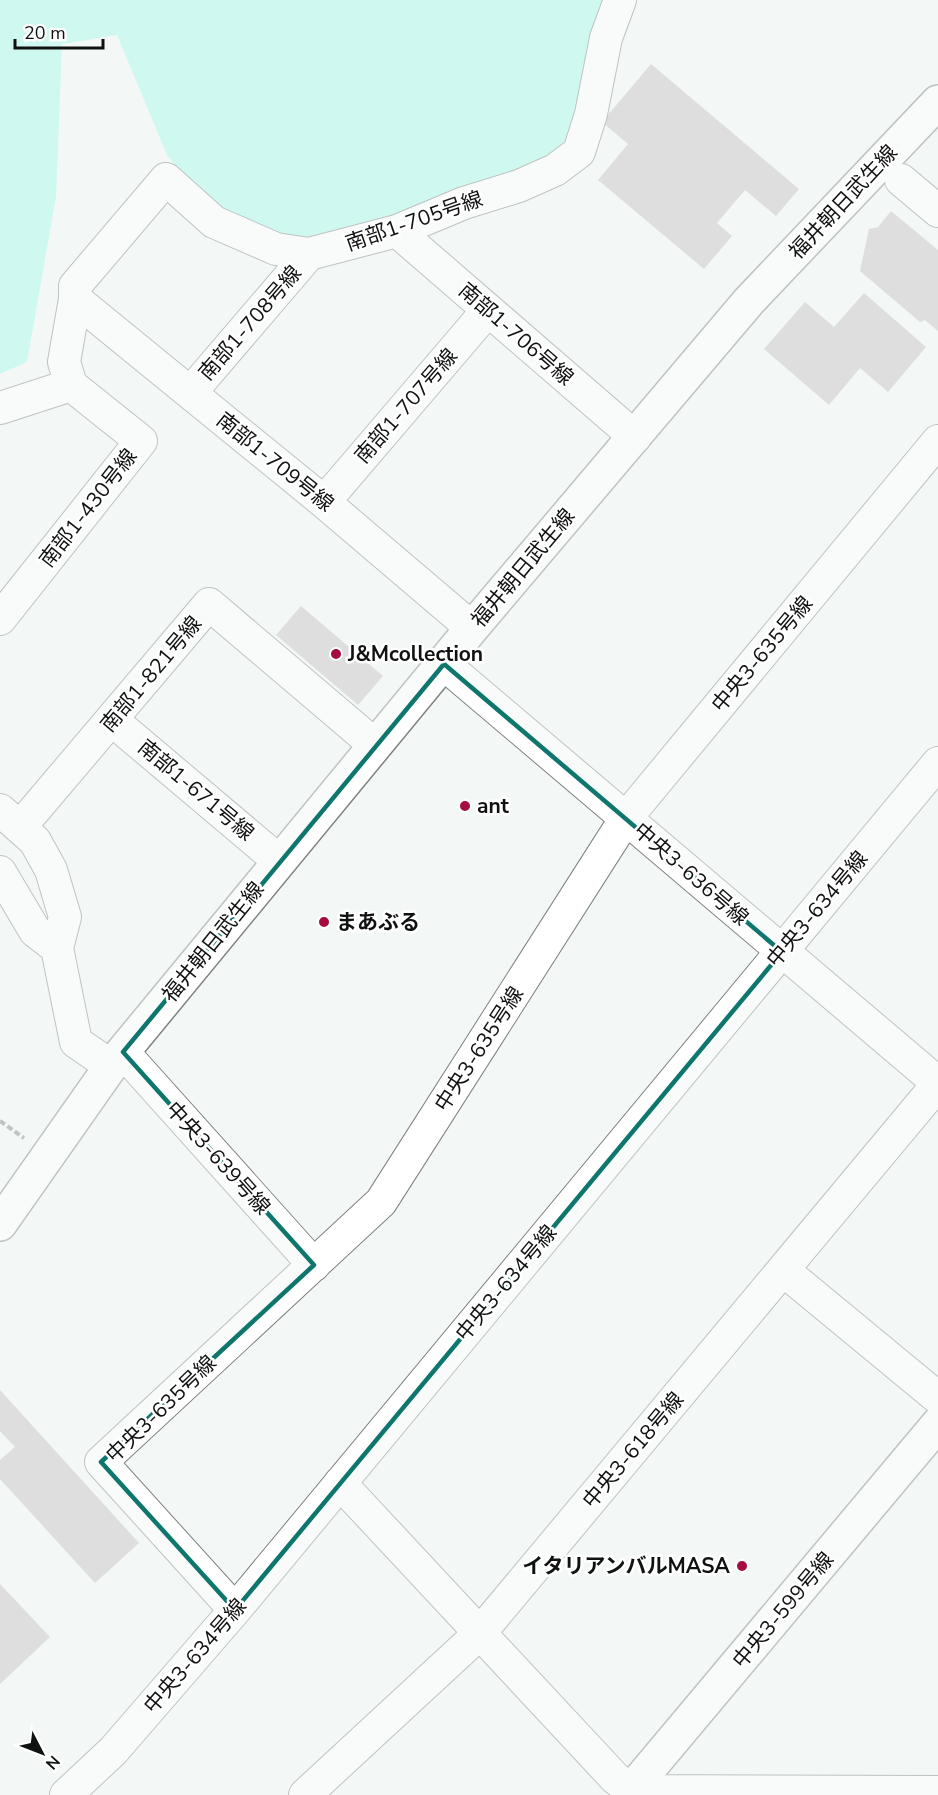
<svg xmlns="http://www.w3.org/2000/svg" width="938" height="1795" viewBox="0 0 938 1795" font-family="'Nunito Sans','Noto Sans JP',sans-serif">
  <rect width="100%" height="100%" fill="#f3f7f6"/>
  <!-- green -->
  <path fill="#a5fae8" d="M0 0H605L586 51 579 111 567 141 548 160 400 214 318 236 280 238 225 214 192 185 167 155 117 35 62 44 56 197 27 362 0 374Z"/>
  <!-- building -->
  <path fill="#c3bfbf" d="M651 64 799 189 776 216 745 190 717 223 732 236 704 269 598 180 628 144 602 122Z
    M891 211 938 250V331L925 320 920 322 860 271 869 229 878 227Z
    M864 293 926 347 888 392 860 368 829 405 764 349 805 302 834 327Z
    M301 606 383 676 358 705 276 635Z
    M0 1390 139 1543 95 1583 0 1479V1460L15 1447 0 1431Z
    M0 1584 50 1637 0 1684Z"/>
  <g fill="none" stroke-linecap="round" stroke-linejoin="round">
    <!-- street casing -->
    <g stroke="#7f8281" stroke-width="34">
      <path id="street" d="M901 180 938 211
        M397 231 635 437
        M75 299 324 502 472 628
        M71 385 64 362 75 299V286L166 179 214 222 276 249 309 254 397 231 464 203 519 186 555 170 579 152 591 114 606 38 620 0
        M191 392 309 254
        M0 408 71 385
        M324 502 488 310
        M0 619 141 441 71 385
        M444 664 938 1083
        M112 720 279 861
        M0 810 35 841 51 870 65 917 57 948
        M21 826 209 604 375 745
        M0 872 35 931 57 948 76 1042 111 1066
        M123 1052 314 1265
        M783 1270 938 1398
        M340 1483 615 1778 632 1791 938 1792
        M235 1610 101 1462 381 1202 626 818 938 441
        M66 1795 113 1751 235 1610 938 763
        M305 1795 479 1634 938 1084"/>
    </g>
    <!-- secondary casing -->
    <g stroke="#7f8281" stroke-width="36">
      <path id="secondary" d="M627 1795 938 1424"/>
    </g>
    <!-- primary casing -->
    <g stroke="#7f8281" stroke-width="36">
      <path id="primary" d="M0 1224 111 1066 472 628 749 301 938 102"/>
    </g>
    <!-- path -->
    <path stroke="#838685" stroke-width="4" stroke-dasharray="6 3" stroke-linecap="butt" d="M0 1121 24 1138"/>
    <!-- street -->
    <use href="#street" stroke="#fff" stroke-width="32"/>
    <!-- secondary -->
    <use href="#secondary" stroke="#fff" stroke-width="33"/>
    <!-- primary -->
    <use href="#primary" stroke="#fff" stroke-width="33"/>
  </g>
  <!-- marked area -->
  <path d="M0 0H938V1795H0ZM444 664 782 952 235 1610 101 1462 314 1265 123 1052Z" fill="#f3f7f6" fill-opacity=".55" fill-rule="evenodd"/>
  <path fill="none" stroke="#0f766e" stroke-width="4.5" stroke-linejoin="round" d="M444 664 782 952 235 1610 101 1462 314 1265 123 1052Z"/>
  <!-- markers -->
  <g fill="#a50c41" stroke="#fff" stroke-width="2">
    <circle cx="336" cy="654" r="6"/>
    <circle cx="465" cy="806" r="6"/>
    <circle cx="324" cy="922" r="6"/>
    <circle cx="742" cy="1566" r="6"/>
  </g>
  <g text-anchor="middle" dominant-baseline="central" stroke-width="5" stroke-linejoin="round" paint-order="stroke">
    <!-- street labels -->
    <g font-size="21" fill="#101211" stroke="#fff">
      <text transform="translate(843 202) rotate(-47)">福井朝日武生線</text>
      <text transform="translate(414 221) rotate(-19)">南部1-705号線</text>
      <text transform="translate(250 323) rotate(-49)">南部1-708号線</text>
      <text transform="translate(516 334) rotate(41)">南部1-706号線</text>
      <text transform="translate(406 406) rotate(-49)">南部1-707号線</text>
      <text transform="translate(275 462) rotate(39)">南部1-709号線</text>
      <text transform="translate(88 508) rotate(-52)">南部1-430号線</text>
      <text transform="translate(523 568) rotate(-50)">福井朝日武生線</text>
      <text transform="translate(762 654) rotate(-50)">中央3-635号線</text>
      <text transform="translate(151 674) rotate(-50)">南部1-821号線</text>
      <text transform="translate(196 790) rotate(40)">南部1-671号線</text>
      <text transform="translate(691 874) rotate(41)">中央3-636号線</text>
      <text transform="translate(817 909) rotate(-50)">中央3-634号線</text>
      <text transform="translate(213 942) rotate(-51)">福井朝日武生線</text>
      <text transform="translate(479 1049) rotate(-57)">中央3-635号線</text>
      <text transform="translate(218 1158) rotate(48)">中央3-639号線</text>
      <text transform="translate(506 1283) rotate(-50)">中央3-634号線</text>
      <text transform="translate(161 1409) rotate(-44)">中央3-635号線</text>
      <text transform="translate(633 1450) rotate(-50)">中央3-618号線</text>
      <text transform="translate(783 1610) rotate(-50)">中央3-599号線</text>
      <text transform="translate(195 1656) rotate(-49)">中央3-634号線</text>
    </g>
    <!-- poi labels -->
    <g font-size="21" font-weight="bold" fill="#101211" stroke="#fff" text-anchor="start">
      <text x="348" y="654">J&amp;Mcollection</text>
      <text x="477" y="806">ant</text>
      <text x="336" y="922">まあぶる</text>
      <text x="730" y="1566" text-anchor="end">イタリアンバルMASA</text>
    </g>
  </g>
  <!-- north arrow -->
  <g transform="translate(42 1753) rotate(132)" stroke="#ffffff" stroke-width="4.5" paint-order="stroke">
  <path d="M0-4.5L10 22L0 15L-10 22Z" fill="#101211"/>
  <text y="-9" font-size="16" font-weight="bold" text-anchor="middle" fill="#101211">N</text>
  </g>
  <!-- scale -->
  <path d="M15 39v9h88v-9" fill="none" stroke="#101211" stroke-width="3"/>
  <text x="24" y="39" font-size="18" fill="#101211" stroke="#ffffff" stroke-width="4.5" paint-order="stroke">20 m</text>
</svg>
